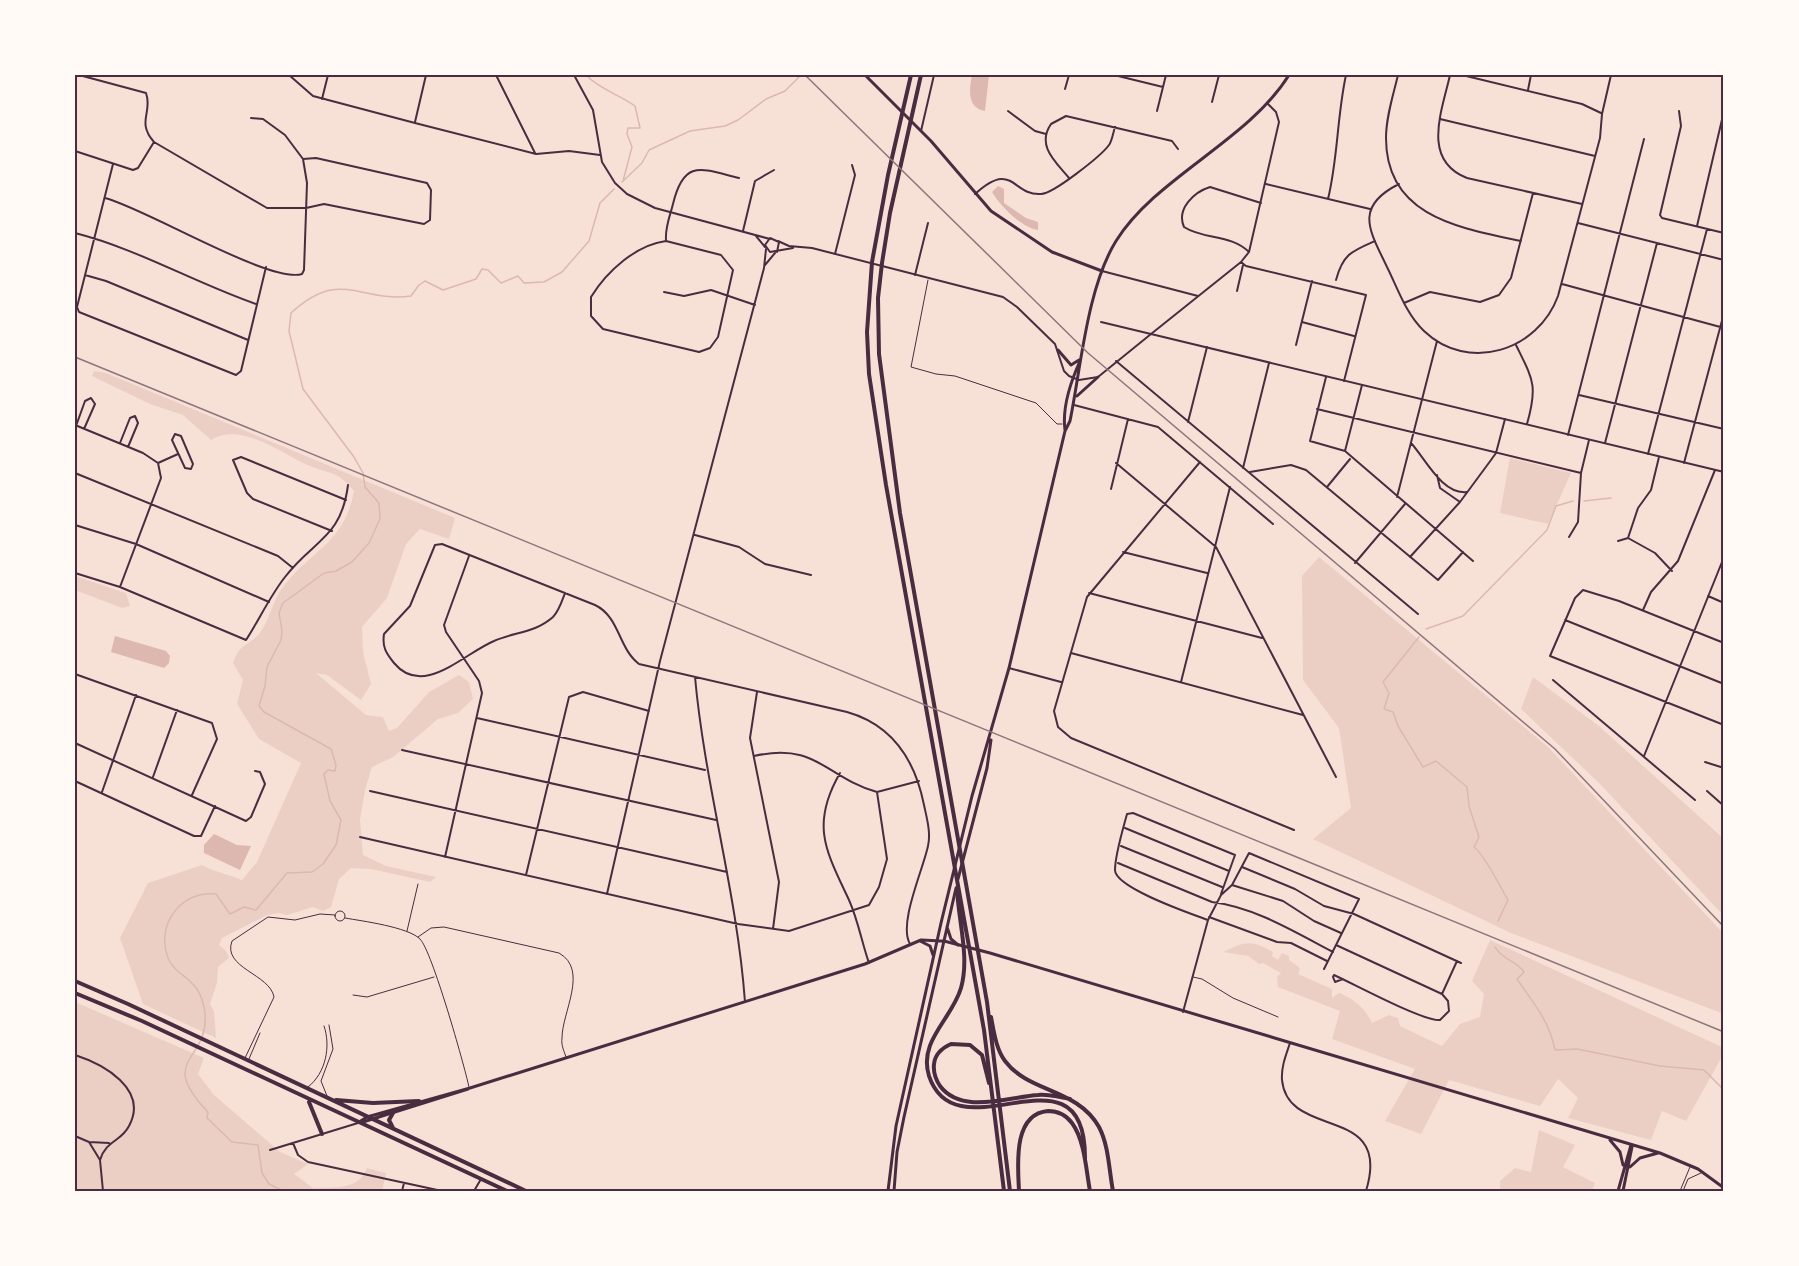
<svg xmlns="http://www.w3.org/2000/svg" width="1799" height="1266" viewBox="0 0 1799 1266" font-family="Manrope,sans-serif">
  <rect width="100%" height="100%" fill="#f7e1d7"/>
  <!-- green -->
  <path fill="#ebcfc5" d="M94 371 106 373 455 518 449 539 420 529 406 544 387 598 362 627 363 652 371 684 361 700 327 675 316 673 366 715 383 717 389 731 397 728 429 692 459 675 469 682 473 699 458 713 438 719 393 757 372 767 365 790 360 820 363 855 386 866 436 877 430 882 371 869 351 868 339 879 331 907 323 911 313 907 287 915 279 913 267 915 222 938 219 945 226 951 229 958 218 967 217 983 210 1004 214 1011 216 1038 143 1004 120 938 148 883 202 865C215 872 228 874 242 880L257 862 301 763 259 739 237 704 243 680 233 663C240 644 244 648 257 636 269 624 272 601 283 587 312 549 344 544 354 491 338 472 335 475 315 468 285 458 244 420 211 440L183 415 150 404 92 376Z
    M1510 458 1571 473 1548 524 1500 513Z
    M1319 557 1548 747 1724 934V1014L1511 933 1313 839 1351 808 1339 728 1303 680 1302 576Z
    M75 576 126 593 130 606 122 608 75 590Z
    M1533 677 1599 726 1724 839V916L1600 784 1521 709Z
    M1490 940 1724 1048V1053L1686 1121 1662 1111 1651 1140 1568 1118 1578 1098 1558 1079 1540 1106 1449 1080 1421 1134 1385 1121 1415 1069 1332 1039 1340 1011 1278 987 1277 977 1281 973 1263 963 1259 964 1248 956 1223 952C1246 941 1251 940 1273 952L1272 956 1278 960 1282 953 1289 956V960L1300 968 1298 974 1332 989V998L1339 993C1354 999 1365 1008 1372 1023L1389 1015 1398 1018 1400 1026 1442 1046 1460 1024 1480 1017 1484 994 1472 981Z
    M75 1002 204 1058 198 1074 214 1095 280 1152 308 1164 294 1174 313 1188C334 1187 358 1191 367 1168L386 1173 382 1191H75Z
    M1539 1130 1575 1145 1563 1167 1595 1183 1592 1191H1500V1181L1515 1168 1531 1172Z"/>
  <!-- water -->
  <path fill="#dcb8b0" d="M972 75H989L985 111C967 108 969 90 972 75Z
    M998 186 1004 189V203L1026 218 1038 222V230C1022 228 1000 206 992 192Z
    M115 636 166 651 170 656 169 663 164 668 111 652Z
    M214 834 237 845 251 846 240 870 204 853V845Z"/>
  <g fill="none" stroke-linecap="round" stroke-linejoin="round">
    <!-- stream -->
    <path stroke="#dcb8b0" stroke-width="1.5" d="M586 75C599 89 620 95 635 106L640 128H628L627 134 632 147 623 181
      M622 182 642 163 649 150 690 131 725 126 738 120 766 99 785 91 801 75
      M1584 501 1611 498
      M1426 629 1463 616 1547 530 1556 506 1573 501
      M1419 637 1383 682 1389 693 1384 709 1393 712 1398 726 1423 767 1436 761 1467 787 1469 806 1479 837 1474 847C1485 855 1500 887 1508 900L1498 921
      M1495 947C1502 960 1516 960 1524 972L1517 979C1534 1004 1549 1020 1555 1050L1577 1049 1660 1066 1704 1070 1724 1090
      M283 1191 269 1184 262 1173 258 1145 232 1142 207 1118 208 1112C156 1058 209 1062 205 1014 201 976 177 979 168 958 155 925 181 890 216 894L230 914 244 907 256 910 287 873 312 872 323 864 336 845 341 820 330 801 324 774 328 770 335 771 336 765 331 749 264 712 259 706 265 686 267 667 281 640 282 631 279 613 283 603 324 573 336 571 352 562 369 543 380 519 379 503 365 487 363 473 354 457 303 389 289 331 291 313C341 267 358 303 411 296L419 285 425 281 443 290 476 279 482 269 488 270 501 283 518 276 524 283 544 282 562 272 589 241 600 203 614 189"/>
    <!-- service -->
    <path stroke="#4a2c40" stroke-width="1" d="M928 280 911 367 936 374 955 376 1036 403 1057 424H1062
      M335 916a5 5 0 1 1 10 0a5 5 0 1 1-10 0Z
      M345 918C362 921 408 927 420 939 432 951 464 1064 469 1087
      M407 931 418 884
      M418 937 431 928 444 927 559 953C589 970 562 1012 562 1038 561 1045 564 1051 566 1057
      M1193 977 1202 979 1233 998 1278 1017
      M353 995 367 997 434 977
      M245 1058 274 997C270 974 222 968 232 941L268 917 295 920 320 914 335 915
      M249 1059 260 1033
      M308 1087C326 1073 331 1046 324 1026
      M327 1096 321 1081 333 1049 329 1025
      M1680 1191 1690 1167
      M1683 1191 1688 1179 1701 1173"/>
    <!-- minor -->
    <path stroke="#4a2c40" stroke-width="2" d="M79 75 146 93C153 112 136 122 154 142L267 208H306L324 204 424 224 430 220 431 190 427 183 316 158 303 159
      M289 75 313 96 415 123 536 154 569 151 600 155
      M496 75 535 153
      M1114 75 1163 87
      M1227 75H1239
      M1398 75C1393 96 1386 117 1386 138 1386 217 1460 228 1521 241
      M1450 75C1442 111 1421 160 1467 178L1582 204
      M1462 75 1582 104 1601 113
      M1065 89 1069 75
      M1528 90 1531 75
      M322 99 328 75
      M1212 102 1219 75
      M1008 111 1035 131 1046 134
      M1157 111 1166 75
      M1679 111 1681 126 1660 215 1662 218 1724 233
      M1440 119 1595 156
      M415 122 426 75
      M921 131 934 75
      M75 151 133 170 138 168 154 142
      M113 164 77 307 79 312 236 375 241 371 266 267
      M1069 178C1056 162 1036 146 1051 124L1066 116 1172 141 1178 149
      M1266 184 1370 209
      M1399 184C1353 207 1370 231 1387 267 1398 289 1406 314 1424 331 1468 373 1538 351 1558 296L1600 138 1602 114 1611 75
      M975 194C1013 159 1012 196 1041 194 1053 194 1101 156 1109 145 1112 141 1113 133 1115 127
      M105 198C145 208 270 284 302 274L304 270 307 183 303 159 285 135 263 119 251 118
      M1328 199C1338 158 1337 116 1346 75
      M1578 223 1724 260
      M1697 226 1724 111
      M743 231 755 181 774 170
      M75 233C138 249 195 283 256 304
      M666 240C665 227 670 216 673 204 684 158 702 169 739 178
      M666 241 721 255 733 270 718 337 710 348 699 352 603 329 591 316V297C607 271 636 245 666 241Z
      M1249 252C1231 234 1204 240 1184 227 1176 209 1194 192 1210 187L1261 203
      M835 254 855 175 852 165
      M1241 262 1246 266 1366 295 1344 381
      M765 265 775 253
      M1102 271 1198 296
      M85 275 106 281 248 340
      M915 275 928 223
      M1336 280C1343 254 1352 251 1375 241
      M1562 284 1724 328
      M1237 291 1243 265
      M664 292 684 296 711 290 755 305
      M1404 303 1430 292 1480 302 1499 295 1511 278 1533 193
      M1101 322 1151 334 1241 262 1249 252 1279 122 1276 112 1267 103
      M1302 322 1354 336
      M1296 345 1312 281
      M1516 345C1533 380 1538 385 1527 424
      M1116 361 1418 614
      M1326 377 1310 441 1345 451 1473 561
      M1579 395 1724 429
      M1074 405 1158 427 1273 524
      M1317 409 1581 473
      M1188 422 1207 347
      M75 425 143 453 158 463
      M76 426 85 401 91 398 95 404 84 429
      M175 434 181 436 193 464 191 469 185 468 172 440Z
      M1568 435 1644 139
      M120 443 130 418 135 416 138 423 128 447
      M1411 443C1425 458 1442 495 1467 492
      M1605 443 1657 243
      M1345 451 1362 385
      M1648 454 1707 229
      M1200 462 1087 597 1054 711 1058 727 1071 738 1294 830
      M158 463 178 454
      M1116 463 1216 547 1336 777
      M1684 463 1724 313
      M1243 468 1269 363
      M1250 472 1291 465 1306 470 1438 580 1463 552
      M75 473 278 556 293 568
      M1437 475 1440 488 1460 502
      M1327 487 1350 459
      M1111 489 1128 419
      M1397 497 1437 341
      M75 525 136 544 269 602
      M332 531 253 499 247 493 233 460 241 457 346 500
      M695 535 739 547 765 564 811 575
      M1569 537 1578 522 1581 473 1589 440
      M1628 538 1638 508 1651 490 1659 457
      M1628 538 1655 553 1672 571
      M1618 541 1628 538
      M1123 552 1207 573
      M1410 557 1460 502 1491 460 1496 453 1505 419
      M1355 563 1405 504
      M75 573 120 587 246 640C259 620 270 596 285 577 314 539 341 539 348 485
      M120 587 161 478 158 463
      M565 593C562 601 559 611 553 617 535 633 514 632 494 641 463 654 423 698 394 663 386 653 382 647 384 634L410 606 435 545 442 544 595 605C620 617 618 648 639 664L847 712C893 725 915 760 924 805 927 819 931 833 928 846 923 870 898 924 910 944
      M1089 593 1262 638
      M1708 596 1724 603
      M1643 610 1651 592 1678 561 1715 470
      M1565 620 1724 684
      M1724 643 1619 601 1583 590 1575 598 1550 656 1724 725
      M1071 653 1303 715
      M1009 668 1061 682
      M75 674 212 723 217 739 192 795
      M695 677C705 787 737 892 745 1002
      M1553 680 1695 800
      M1181 682 1230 487
      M757 692 750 738 779 882 773 929
      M477 718 705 770
      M75 743 246 821 251 817 265 784 260 772 255 771
      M402 750 716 820
      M754 756C817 742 825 777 877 792L919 781
      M1644 756 1724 557
      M1705 762 1724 768
      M840 773C810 825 826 851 849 900 858 920 862 943 869 963
      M153 777 177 710
      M75 781 194 836H201L215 806
      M370 791 727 872
      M1707 791 1724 806
      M102 792 136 695
      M1125 828 1229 871
      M360 837 738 924 789 931 869 905 879 887 887 859 877 792
      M1121 846 1222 887
      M445 857 482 693 479 681 446 632 444 625 469 556
      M1118 863 1212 902C1254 907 1295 932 1333 952
      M1242 867 1295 889 1324 906 1354 914 1461 963
      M526 875 569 697 583 692 649 711
      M1232 885 1283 901 1314 921 1341 933
      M607 894 660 661 764 268 766 249
      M1209 917 1277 942 1291 943 1327 961
      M1208 920C1192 914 1115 888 1115 870 1115 855 1123 829 1127 814L1133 813 1235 855 1221 894
      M1336 945 1442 994 1448 1001 1449 1011 1440 1020C1424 1022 1354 984 1334 975L1333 977 1335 982 1343 979
      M1442 994 1457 961
      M1183 1012 1208 920 1221 895 1232 885 1249 853 1359 899 1324 969
      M75 1055C103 1064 149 1089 129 1126 121 1142 106 1140 100 1160
      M75 1136 89 1142 109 1143
      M89 1142 100 1160 103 1191
      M293 1143 298 1155 308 1162 442 1191
      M270 1150 358 1123
      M402 1191 404 1183
      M474 1191 481 1179"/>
    <!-- tertiary -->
    <path stroke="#4a2c40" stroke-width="2" d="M574 75 593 110 602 162 615 183 627 194 655 208 770 239
      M756 236 765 247
      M778 241 789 246 812 248 1003 297 1017 307 1055 344 1064 371 1069 376 1079 380 1098 377 1151 334 1724 472
      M777 252 779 242 770 238 765 245 770 252 793 248
      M1290 1043C1286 1055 1281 1067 1282 1080 1288 1141 1393 1103 1366 1191"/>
    <!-- secondary -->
    <path stroke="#4a2c40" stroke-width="3" d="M865 75 931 141 991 211 1052 252 1102 271
      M944 941 990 953 1660 1153 1698 1169 1724 1188
      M1610 1140 1620 1152 1623 1165
      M1630 1167 1640 1158 1658 1153
      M1618 1191 1631 1145
      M1623 1191 1632 1147"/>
    <!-- primary -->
    <path stroke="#4a2c40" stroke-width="3" d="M1058 350 1071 365 1079 360
      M1077 396 1098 377
      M1065 430C1062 408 1071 381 1080 361
      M958 879 987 768 991 740
      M947 927 951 939 958 945
      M920 941 930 946 933 955
      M359 1122 367 1117 470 1088 865 964 921 940 942 941
      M363 1122 468 1089
      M888 1191 896 1126 941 923 972 796 1009 668 1065 431 1070 421C1081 367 1087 288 1116 241 1156 177 1248 141 1289 75
      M894 1191 897 1152 904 1117 956 888"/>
    <!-- trunk -->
    <path stroke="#4a2c40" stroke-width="4" d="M75 981 128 1004 526 1191
      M75 993 142 1021 507 1191
      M336 1100 373 1103 419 1101
      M309 1102 322 1134
      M393 1128 389 1120 393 1113"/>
    <!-- motorway -->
    <path stroke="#4a2c40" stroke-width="4" d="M911 75 888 175 872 262 867 332 869 374 886 485 984 1030 1004 1191
      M921 75 890 213 882 263 878 298 879 354 900 513 987 1002 1010 1191
      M957 888C958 920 970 957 961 988 952 1019 918 1041 929 1076 957 1159 1086 1036 1085 1159
      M991 1017C994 1032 996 1049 1005 1061 1029 1093 1077 1088 1099 1127 1109 1146 1109 1171 1113 1191
      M989 1083 982 1055 970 1045 951 1044C942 1048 935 1054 934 1064 933 1073 936 1080 940 1086 962 1115 1008 1097 1038 1095 1049 1094 1059 1097 1070 1099
      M1019 1191C1018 1167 1012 1114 1048 1111 1057 1111 1066 1115 1072 1123 1085 1141 1086 1170 1090 1191"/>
    <!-- rail -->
    <path stroke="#8f747c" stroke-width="1.5" d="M805 75 1088 353 1555 749 1724 927
      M75 357 1724 1032"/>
  </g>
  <!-- border -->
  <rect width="1799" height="1266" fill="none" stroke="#fffaf5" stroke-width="153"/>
  <rect x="76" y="76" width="1646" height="1114" fill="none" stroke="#4a2c40" stroke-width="2"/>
</svg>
